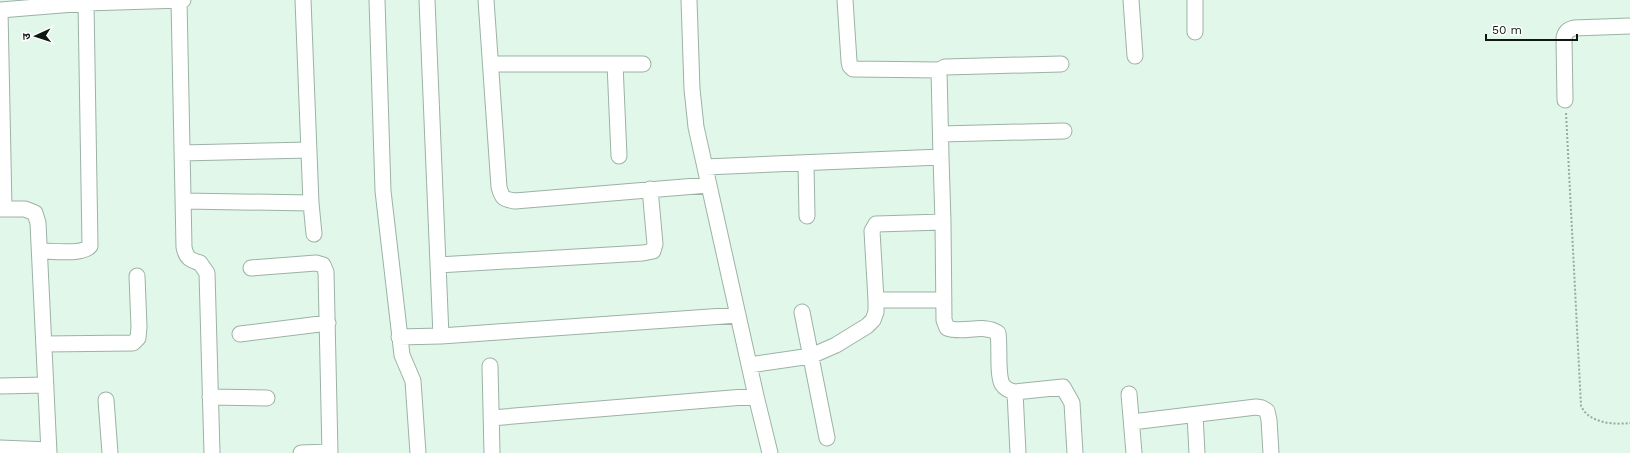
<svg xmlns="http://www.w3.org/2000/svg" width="1630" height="453" viewBox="0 0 1630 453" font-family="'Work Sans','Noto Sans Devanagari',sans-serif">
  <rect width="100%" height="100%" fill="#e0f7ea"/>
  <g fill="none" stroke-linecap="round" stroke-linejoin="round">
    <!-- minor casing -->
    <g stroke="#9cb2a6" stroke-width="17">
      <path id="minor" d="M179 0 184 247C186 258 190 260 200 263L207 273 212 453
        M303 0 311 203 314 234
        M377 0 383 191 402 355 413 381 418 453
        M427 0 441 336
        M486 0 499 187C502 198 503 199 515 201L708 185
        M689 0 692 89 696 127 756 396 770 453
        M845 0 849 61 850 66 853 69 939 70
        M1131 0 1135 56
        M1195 0V32
        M0 10 4 209
        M0 10 86 3 183 0
        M491 64H643
        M615 64 619 156
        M1565 100 1564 38C1565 32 1569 29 1574 28L1630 26
        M941 134 1064 131
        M182 153 309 150
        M941 157 939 70 945 67 1061 64
        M806 163 807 216
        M705 167 941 157 943 222
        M184 201 311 203
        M0 209H25L35 213 38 223 49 453
        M40 251C51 251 83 255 90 246L86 3
        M438 265 643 253 653 251 655 244 650 189
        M251 268 316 263 323 265 326 272 330 453
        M876 300H944
        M802 312 827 438
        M240 334 328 323
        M399 337 441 336 738 315
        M44 344 133 343 138 338 139 327 137 276
        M749 365 811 356 836 345 867 326 873 320 876 312V300L872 231 876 224 943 222 944 320 947 328C963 334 983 323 998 333 1000 346 997 374 1002 384 1005 389 1010 391 1015 392L1063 387 1072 403 1075 453
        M490 366 492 453
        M0 386 46 385
        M1015 392 1018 453
        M1129 394 1134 453
        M210 397 267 398
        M106 400 110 453
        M1195 415 1197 453
        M491 418 756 396
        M1132 422 1256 407 1262 408 1267 411 1269 420 1271 453
        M0 448 49 450
        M301 453 329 452"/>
    </g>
    <!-- path -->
    <path stroke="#99aba1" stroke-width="2" stroke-dasharray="2 2" stroke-linecap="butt" d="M1566 113 1581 406C1589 423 1613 425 1630 423"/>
    <!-- minor -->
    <use href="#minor" stroke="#fff" stroke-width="15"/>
  </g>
  <!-- north arrow -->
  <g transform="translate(36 36) rotate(267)" stroke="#ffffff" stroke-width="3" paint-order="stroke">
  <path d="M0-3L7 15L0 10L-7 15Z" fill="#101814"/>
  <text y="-6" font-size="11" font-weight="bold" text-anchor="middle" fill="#101814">उ</text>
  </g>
  <!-- scale -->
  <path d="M1486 34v6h91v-6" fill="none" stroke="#101814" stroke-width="2"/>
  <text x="1492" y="34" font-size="12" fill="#101814" stroke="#ffffff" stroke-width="3" paint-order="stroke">50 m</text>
</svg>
